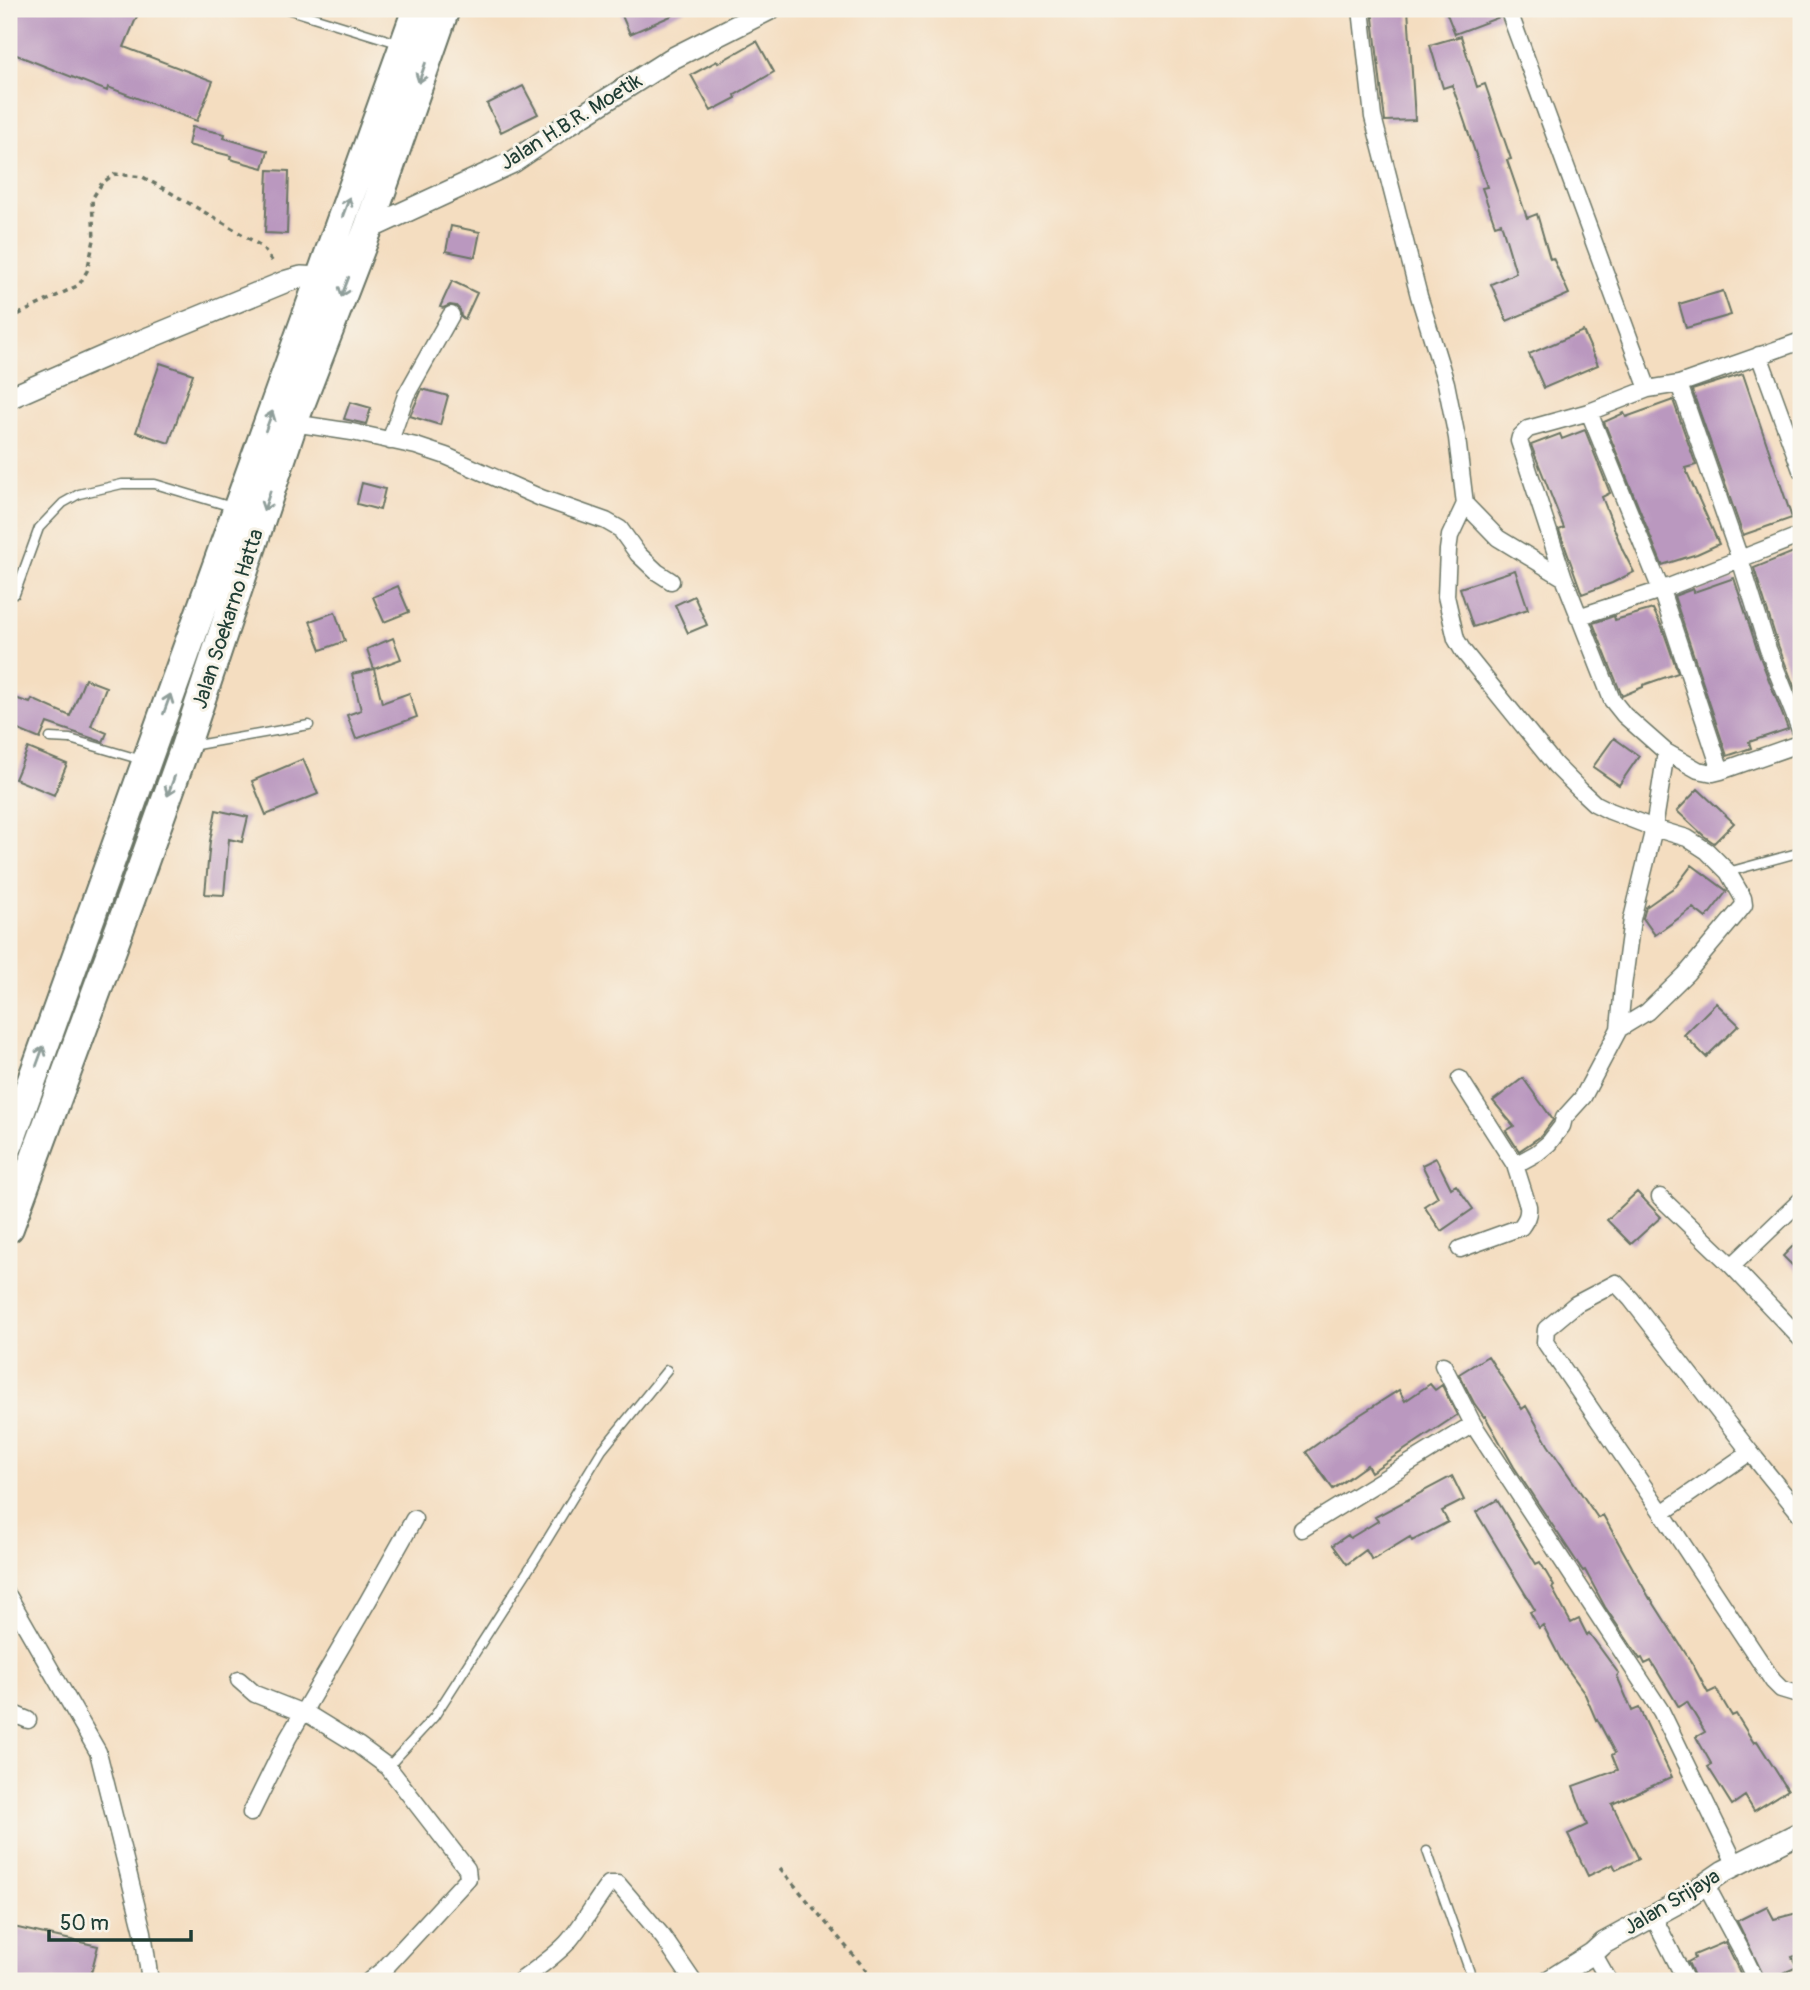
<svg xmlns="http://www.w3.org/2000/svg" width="1810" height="1990" viewBox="0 0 1810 1990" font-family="Pangolin,sans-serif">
  <rect width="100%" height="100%" fill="#f7f3e8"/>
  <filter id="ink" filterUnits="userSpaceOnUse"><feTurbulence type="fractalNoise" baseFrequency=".0143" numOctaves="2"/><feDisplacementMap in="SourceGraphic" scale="14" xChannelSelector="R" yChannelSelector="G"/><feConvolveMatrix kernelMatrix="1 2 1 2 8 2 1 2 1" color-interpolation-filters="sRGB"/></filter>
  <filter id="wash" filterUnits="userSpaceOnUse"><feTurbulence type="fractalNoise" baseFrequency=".00686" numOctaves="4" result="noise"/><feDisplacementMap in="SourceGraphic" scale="28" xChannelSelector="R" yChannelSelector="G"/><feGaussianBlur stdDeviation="1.57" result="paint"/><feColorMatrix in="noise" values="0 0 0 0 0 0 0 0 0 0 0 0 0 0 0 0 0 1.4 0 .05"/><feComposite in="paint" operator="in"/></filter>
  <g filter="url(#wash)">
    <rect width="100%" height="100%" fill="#f4ddc0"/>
    <g id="blocks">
      <!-- building -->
      <path fill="#ba98bf" d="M9 9H140L124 47 213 81 197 121 108 87 107 91 9 52Z
        M619 9H687L630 34Z
        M1372 9H1408L1415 120 1385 121Z
        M1445 9H1498L1500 17 1455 34Z
        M1461 36 1477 87 1485 84 1511 159 1507 160 1527 218 1537 214 1550 259 1553 258 1569 294 1507 321 1491 284 1516 273 1501 223 1495 225 1482 188 1487 187 1452 85 1443 88 1430 45Z
        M757 41 774 72 735 95 736 98 711 111 691 75 717 61 718 63Z
        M523 86 538 114 501 132 487 104Z
        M192 127 225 134 224 138 268 151 263 168 230 159 231 156 188 145Z
        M268 170 289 171 287 234 265 233Z
        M451 226 480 232 475 257 446 251Z
        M452 281 477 293 465 319 461 317 460 310 456 306 450 305 443 308 440 307Z
        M1723 291 1731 315 1686 328 1679 304Z
        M1583 331 1598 365 1544 388 1529 354Z
        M160 363 193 374 169 443 136 432Z
        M1743 374 1792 518 1743 535 1692 390Z
        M422 389 448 396 440 425 410 416Z
        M1673 400 1696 465 1685 468 1719 544 1697 554 1662 565 1604 422 1624 413 1626 417Z
        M350 402 371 408 366 424 344 419Z
        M1585 430 1610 493 1602 497 1623 551 1634 572 1612 583 1582 594 1559 530 1564 528 1531 445 1560 434 1562 439Z
        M362 483 385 489 380 510 357 504Z
        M1801 549V704L1778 645 1754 568Z
        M1515 570 1528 609 1473 627 1460 588Z
        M1734 578 1758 652 1788 729 1749 742 1751 748 1727 756 1674 596 1693 589 1694 592Z
        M398 586 409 612 384 622 373 597Z
        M694 596 707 625 688 633 675 605Z
        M1653 609 1662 627 1678 673 1643 685V687L1622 696 1593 623 1614 616 1615 620Z
        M335 612 345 641 321 650 310 621Z
        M393 638 401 659 374 669 367 649Z
        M374 669 382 703 409 693 417 717 356 739 347 715 361 710 352 674Z
        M85 679 106 687 91 726 107 733 103 742 47 723 40 739 9 726V696L30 703 32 699 70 716Z
        M1614 738 1639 756 1619 785 1593 767Z
        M28 748 67 764 54 795 15 779Z
        M303 759 318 794 266 815 252 781Z
        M1698 789 1734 823 1714 843 1704 836 1677 811Z
        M216 810 248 817 242 842 229 839 224 895 205 894 210 841Z
        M1692 865 1727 891 1706 918 1693 908 1655 935 1643 918 1646 907 1676 886Z
        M1716 1003 1739 1025 1706 1057 1684 1035Z
        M1523 1078 1553 1120 1541 1136 1519 1151 1506 1131 1514 1126 1493 1101Z
        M1436 1158 1451 1188 1456 1185 1473 1209 1441 1231 1424 1206 1438 1197 1422 1165Z
        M1637 1192 1661 1217 1631 1244 1607 1220Z
        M1801 1238V1274L1783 1256Z
        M1488 1356 1522 1409 1526 1406 1548 1445 1598 1518 1603 1515 1650 1599H1651L1693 1665 1708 1693 1716 1689 1732 1716 1736 1714 1754 1743 1757 1741 1788 1790 1754 1811 1745 1796 1732 1805 1708 1767 1712 1765 1696 1737 1705 1732 1687 1702 1679 1707 1651 1661 1645 1664 1642 1658 1640 1659 1605 1607 1585 1570 1583 1571 1537 1502 1514 1467 1485 1416 1484 1417 1474 1403 1459 1374Z
        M1430 1384 1435 1390 1442 1385 1457 1415 1371 1472 1367 1465 1333 1489 1306 1452 1347 1423 1399 1390 1405 1401Z
        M1452 1476 1464 1500 1442 1511 1448 1522 1412 1541 1410 1537 1372 1560 1366 1550 1347 1564 1333 1545 1348 1535 1350 1538 1378 1521 1375 1517Z
        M1497 1500 1536 1564 1540 1562 1554 1586 1552 1588 1571 1623 1579 1619 1587 1635 1589 1633 1619 1674 1617 1676 1632 1711 1639 1708 1672 1777 1612 1804 1639 1859 1616 1870 1613 1864 1588 1876 1568 1834 1587 1825 1573 1786 1618 1770 1612 1755 1615 1753 1597 1719 1596 1720 1584 1692 1561 1660 1543 1625 1539 1628 1530 1612 1535 1610 1476 1512Z
        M1767 1906 1774 1919 1801 1912V1954L1792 1957 1797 1967 1766 1981 1737 1921Z
        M9 1926 98 1946 89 1981H9Z
        M1725 1942 1744 1981H1696L1688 1962 1695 1958 1694 1955Z"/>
    </g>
  </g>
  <g filter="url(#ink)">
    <use href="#blocks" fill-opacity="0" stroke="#6a7565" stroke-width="2"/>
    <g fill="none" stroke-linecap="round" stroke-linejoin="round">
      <!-- service casing -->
      <g stroke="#6a7565" stroke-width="11">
        <path id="service" d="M287 9 401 44
          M15 594 39 528 63 503 79 494 122 484H155L232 507
          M50 738 70 739 142 760
          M191 746 309 725
          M1728 872 1801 852
          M388 1767 434 1717 536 1558 602 1450 667 1370
          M1427 1851 1473 1981"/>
      </g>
      <!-- minor casing -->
      <g stroke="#6a7565" stroke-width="19">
        <path id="minor" d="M1361 9 1373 117 1419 296 1446 383 1457 438 1465 504 1450 536 1448 550 1446 596 1456 639 1463 651 1555 765 1580 790 1594 803 1610 811 1654 828 1687 838 1707 851 1728 872 1743 898 1744 905 1740 910 1686 974 1647 1012 1619 1029
          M1508 9 1648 389
          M1801 341 1679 384 1648 389 1589 412 1528 429 1520 437 1519 441 1564 578 1612 700 1624 715 1666 752 1698 770 1713 773 1721 771 1801 743
          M1759 355 1801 470
          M1679 384 1740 559 1768 649 1801 732
          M1589 412 1661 590 1721 771
          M293 423 352 432 416 446 446 456 541 498 606 521 620 529 638 554 657 572 671 581
          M390 441 406 395 451 315
          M1465 504 1498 538 1564 578
          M1578 617 1661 590 1801 535
          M1460 1079 1515 1165 1537 1153 1549 1143 1562 1126 1564 1118 1583 1097 1619 1029 1623 987 1632 919 1654 828 1666 752
          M1660 1197 1732 1266 1801 1339
          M1460 1249 1521 1227C1526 1220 1529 1215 1528 1206L1515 1165
          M1732 1266 1801 1200
          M1443 1365 1473 1424 1661 1711 1736 1865
          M1662 1513 1545 1342 1546 1329 1576 1304 1616 1283 1631 1299 1750 1452
          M1801 1515 1750 1452 1662 1513 1773 1681 1781 1689 1801 1695
          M1302 1529 1473 1424
          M9 1597 98 1752 143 1932 150 1981
          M239 1680 255 1694 311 1716 358 1745 388 1767 467 1869 468 1878 384 1969 369 1981
          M9 1712 28 1720
          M251 1813 288 1738 368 1601 414 1519
          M1705 1883 1741 1950 1756 1981
          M1653 1916 1686 1981
          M1593 1953 1609 1981
          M520 1981C536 1969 554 1957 567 1943 583 1925 594 1903 609 1884H618L663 1937 693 1981"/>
      </g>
      <!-- tertiary casing -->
      <g stroke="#6a7565" stroke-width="24">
        <path id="tertiary" d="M368 229 513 162 567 125 671 59 770 9
          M9 398 107 355 287 281 301 277 320 278
          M1549 1981 1593 1953 1604 1943 1679 1902 1724 1871 1801 1832"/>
      </g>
      <!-- trunk casing -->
      <g stroke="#6a7565" stroke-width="32">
        <path id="trunk" d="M9 1144 417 9
          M9 1228 131 898 185 747 293 423 368 229 445 9"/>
      </g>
      <!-- path -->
      <path stroke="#6a7565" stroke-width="3.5" stroke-dasharray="5 5" stroke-linecap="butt" d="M9 319 79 285 87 271 94 240 92 199 102 183 115 174 143 177 227 225 261 246 275 265
        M780 1868 875 1981"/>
      <!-- service -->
      <use href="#service" stroke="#fff" stroke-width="8"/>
      <!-- minor -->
      <use href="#minor" stroke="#fff" stroke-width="16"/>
      <!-- tertiary -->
      <use href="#tertiary" stroke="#fff" stroke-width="21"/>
      <!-- trunk -->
      <use href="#trunk" stroke="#fff" stroke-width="28"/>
    </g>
    <!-- one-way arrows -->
    <defs><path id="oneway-shaft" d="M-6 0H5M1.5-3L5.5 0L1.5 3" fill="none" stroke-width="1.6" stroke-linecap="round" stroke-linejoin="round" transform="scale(1.75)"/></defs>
    <g stroke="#8f9e9a">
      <use href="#oneway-shaft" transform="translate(422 73) rotate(109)"/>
      <use href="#oneway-shaft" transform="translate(346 207) rotate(-70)"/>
      <use href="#oneway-shaft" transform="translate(345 287) rotate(111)"/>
      <use href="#oneway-shaft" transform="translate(269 421) rotate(-70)"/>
      <use href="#oneway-shaft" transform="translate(267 501) rotate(108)"/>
      <use href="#oneway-shaft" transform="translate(167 704) rotate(-70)"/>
      <use href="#oneway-shaft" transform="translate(171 786) rotate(110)"/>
      <use href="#oneway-shaft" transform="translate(40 1056) rotate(-70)"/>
    </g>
  </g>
  <g text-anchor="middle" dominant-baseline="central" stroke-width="6" stroke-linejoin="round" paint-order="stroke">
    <!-- street labels -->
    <g font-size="21" fill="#1f3d34" stroke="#f7f3e8">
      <text transform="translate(571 122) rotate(-32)">Jalan H.B.R. Moetik</text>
      <text transform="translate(228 619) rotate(-72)">Jalan Soekarno Hatta</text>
      <text transform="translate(1672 1902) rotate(-31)">Jalan Srijaya</text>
    </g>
  </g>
  <!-- margin -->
  <rect width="1810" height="1990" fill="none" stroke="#f7f3e8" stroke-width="35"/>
  <!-- scale -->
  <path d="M49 1930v10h142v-10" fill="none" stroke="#1f3d34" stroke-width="3.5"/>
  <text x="60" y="1930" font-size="21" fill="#1f3d34" stroke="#f7f3e8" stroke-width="5" paint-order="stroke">50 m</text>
</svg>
